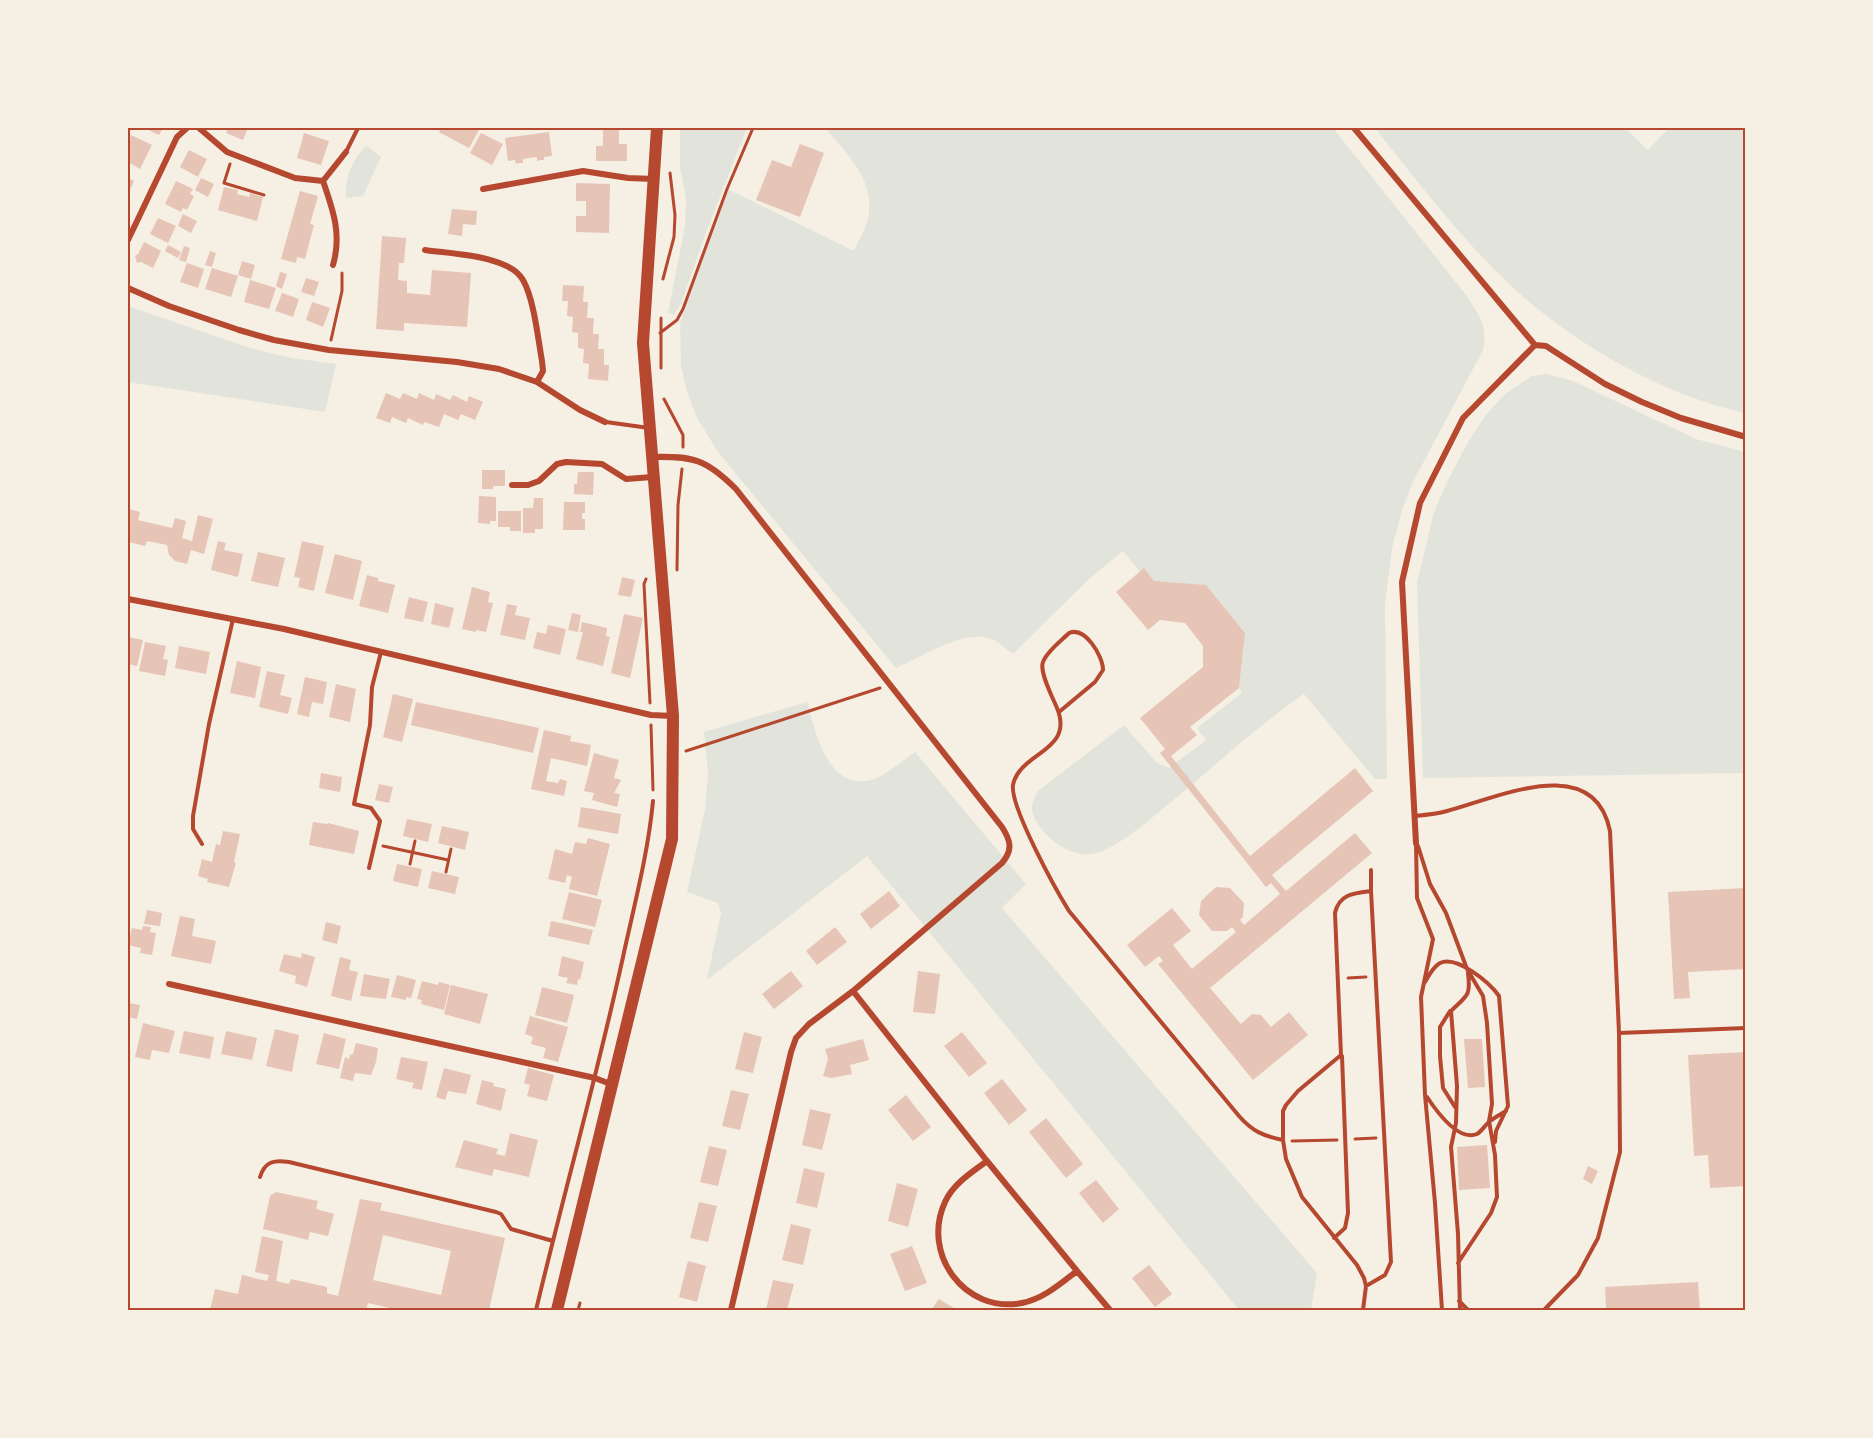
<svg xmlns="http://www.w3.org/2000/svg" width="1873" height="1438" viewBox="0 0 1873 1438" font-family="'Asap Condensed',sans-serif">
  <rect width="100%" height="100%" fill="#f6efe4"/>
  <!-- green -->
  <path fill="#e2e4dc" d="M680 128H747L704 238 681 304 674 315 668 313 685 226 686 199 680 167Z
    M825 128H1333L1466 295C1479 316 1488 324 1483 350L1412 484 1402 511 1392 548 1385 605 1387 779H1375L1304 694C1259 725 1218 763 1176 798 1156 814 1117 850 1092 854 1074 857 1051 843 1041 828 1030 814 1029 806 1038 791L1124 725 1157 763 1169 768 1206 740 1197 728 1242 693 1239 688 1245 633 1206 585 1150 584 1123 551 1088 580 1013 654C1007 650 1000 643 994 640 966 627 922 657 896 668L718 452 697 418 686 389 681 365 680 323 727 189 854 251C859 239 868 226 869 212 873 178 845 151 825 128Z
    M1375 128H1625L1648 150 1669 128H1745V413C1662 395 1570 342 1508 283 1459 236 1417 181 1375 128Z
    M366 145 381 157 363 196 346 198C346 173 351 164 366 145Z
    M128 306 253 349 292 358 336 364 325 412 128 382Z
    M1547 374 1573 381 1696 439 1745 452V773L1423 778 1417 583 1434 512 1448 480 1468 442 1485 416 1504 395 1532 376Z
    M807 702C815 730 826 786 866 781 883 779 901 761 915 752L1026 884 1002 908 1317 1273 1311 1310H1239L867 856 707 980 721 913 718 903 687 892 705 809 708 773 704 732Z"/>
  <!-- building -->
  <path fill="#e6c5b7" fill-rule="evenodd" d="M144 128H163L159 135Z
    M228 128H248L243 140 226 133Z
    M434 128H480L469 148 439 132 440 130Z
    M603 128H619V144H627V161H596V146H603Z
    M549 132 552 156 544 157V160H541L537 161V157L523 159V163H519L516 164 515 160 508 161 505 138Z
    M304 133 329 141 321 165 297 158Z
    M481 133 503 144 492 165 470 153Z
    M131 135 152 145 140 169 128 162V143Z
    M800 144 824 153 800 217 756 200 772 160 791 167Z
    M189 150 207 159 198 177 180 167Z
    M128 178 134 181 128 194Z
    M201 178 214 184 208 197 195 190Z
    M176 181 193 189 190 194 194 196 187 210 183 208 181 212 165 204Z
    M576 183 610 184 609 233 576 232V216H586V201H576Z
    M224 187 238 190 237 194 249 197 250 193 263 197 257 221 218 210Z
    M300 191 318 196 310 224 314 225 305 259 297 257 296 263 281 259Z
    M452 209 477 211 476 225 463 224 462 236 448 234Z
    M183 214 197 221 191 233 178 226Z
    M158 218 176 226 168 243 150 234Z
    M382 236 406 238 404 263H399L398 280 407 281V293L430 295 432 270 471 273 467 327 404 323V331L376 329Z
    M144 242 161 251 153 268 141 262 137 263 135 256 138 254Z
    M168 245 181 252 178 258 165 251Z
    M184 246 190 248 186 262 179 260Z
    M210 251 216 253 212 267 205 265Z
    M242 261 255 265 251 279 238 275Z
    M187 263 204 269 198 288 180 282Z
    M212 268 238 276 231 297 205 289Z
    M280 272 287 274 282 289 276 286Z
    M306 278 319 282 314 296 301 292Z
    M250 280 276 288 269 309 244 302Z
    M563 285 584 286 583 302H588L587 318H594L593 334H599L598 349H604V365H609L608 381 588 379 589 364 583 363 584 349 578 348V333L572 332 573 317 567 316 568 301H562Z
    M282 293 299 299 293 317 275 311Z
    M312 302 330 308 323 327 306 320Z
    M386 393 400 399 403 393 417 399 419 393 434 400 436 394 450 400 453 395 467 402 469 396 483 402 475 420 461 414 458 420 444 414 439 427 424 422 423 425 408 418 406 423 392 417 390 423 376 418Z
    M482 470H505V486H493V489H482Z
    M578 472H594L593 495 574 494V484H577Z
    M479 496 496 497V521H490V524L478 523Z
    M534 498H543V529H535V533H523V508H533Z
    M564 502H585V513H582V519H585V530H563Z
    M129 509 140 512 138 520 172 528 175 518 186 521 182 538 192 541 198 515 213 519 204 554 191 550 187 564 175 561 169 555 167 545 147 541 145 546 129 542 128 540V516Z
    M498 511H521V531H510V527H498Z
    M218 541 226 543 224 550 243 554 238 577 211 570Z
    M302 541 324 546 314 591 298 587 300 578 294 577Z
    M258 552 285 558 278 587 251 581Z
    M335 554 362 561 353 600 325 593Z
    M1144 568 1154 581 1206 585 1245 633 1239 688 1190 727 1197 735 1171 756 1250 856 1355 768 1373 791 1272 875 1286 891 1355 833 1372 853 1210 988 1241 1024 1252 1014 1261 1015 1271 1027 1289 1012 1308 1035 1253 1080 1158 964 1163 961 1159 956 1145 967 1127 945 1172 908 1191 931 1173 945 1192 969 1236 932 1232 927 1227 931H1212L1199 915 1201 901 1216 887 1230 888 1244 903 1243 917 1240 920 1244 925 1280 894 1271 883 1266 887 1160 753 1165 749 1140 718 1203 667V646L1185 623 1160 620 1148 630 1116 592Z
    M367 575 378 578V581L395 585 388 613 359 606Z
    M622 577 635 580 631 597 618 595Z
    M472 587 490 592 488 602 493 603 486 632 476 630V632L462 629Z
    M409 597 428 602 423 622 404 618Z
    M435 603 454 608 449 628 431 624Z
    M507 604 517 606 515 615 530 618 525 640 500 635Z
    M572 613 581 615 578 632 568 630Z
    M624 614 643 618 630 678 611 673Z
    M582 622 607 628 606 636 610 637 603 666 576 659 583 632H580Z
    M548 625 566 629 560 655 533 648 537 632 546 634Z
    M128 637 143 640 137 666 128 664Z
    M145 642 166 646 163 659 168 660 165 676 139 671Z
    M179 646 210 652 206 674 175 668Z
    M237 661 261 667 255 698 230 693Z
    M267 671 285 675 280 695 292 698 288 714 259 707Z
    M305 677 327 682 323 704 312 702 309 717 297 714Z
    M336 684 356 689 350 722 329 717Z
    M393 694 413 699 402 742 383 737Z
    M416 702 539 728 533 753 411 725Z
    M544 730 571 736 570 741 591 745 587 766 551 758 546 781 558 783 560 779 567 781 564 796 531 789Z
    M594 753 619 760 614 778 621 780 614 793 620 794 617 807 592 800 594 793 584 791Z
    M321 773 342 777 340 792 319 788Z
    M379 784 393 787 389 803 375 800Z
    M581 807 621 814 618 834 578 827Z
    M407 819 432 824 428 842 403 836Z
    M313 822 327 824 328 823 359 831 354 854 309 845Z
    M442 826 469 832 465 850 438 843Z
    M223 831 240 834 234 862 236 863 229 887 207 882 208 879 198 876 202 859 212 862 216 844 220 845Z
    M588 838 610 844 597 896 569 889 572 877 567 875 565 883 548 879 555 849 572 854 575 842 586 844Z
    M397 864 422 869 418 887 393 881Z
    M432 871 459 877 455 894 428 888Z
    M1746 888V969L1688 972 1690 998 1674 999 1668 892Z
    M889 891 900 906 871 929 860 914Z
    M569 892 602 900 595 927 562 919Z
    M147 910 162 913 160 926 144 924Z
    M180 916 195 919 192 936 216 941 211 964 171 956Z
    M551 921 593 930 589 945 548 936Z
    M326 922 341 926 337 944 322 940Z
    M143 926 151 927 150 932 156 933 152 955 140 953 141 948 128 945 132 928 142 930Z
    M835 927 847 942 817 965 806 951Z
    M302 953 315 957 307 987 295 983 296 976 279 971 284 954 301 958Z
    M562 956 584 962 580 980 578 979 577 985 566 983 568 978 558 976Z
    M340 957 351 960 349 970 358 972 351 1001 331 996Z
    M791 971 803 986 774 1009 762 994Z
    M918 971 940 974 935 1014 913 1012Z
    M364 974 390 979 386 999 360 996Z
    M397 975 416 980 411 998 406 997V1000L391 997Z
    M422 981 438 985 439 982 450 985 444 1010 421 1004 422 1000 417 999Z
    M451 985 488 994 480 1024 444 1014Z
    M542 987 574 995 567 1023 535 1015Z
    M128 1003 140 1005 137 1019 128 1017Z
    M530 1016 568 1027 558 1062 543 1058 546 1048 531 1044 533 1037 525 1034Z
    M143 1023 175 1031 169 1053 152 1050 150 1060 135 1057Z
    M275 1029 299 1035 292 1072 266 1066Z
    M184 1031 214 1037 210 1059 179 1053Z
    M226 1031 257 1038 252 1060 221 1054Z
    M744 1032 762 1037 753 1073 735 1069Z
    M962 1032 987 1063 969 1077 944 1046Z
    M324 1033 346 1039 339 1069 316 1064Z
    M863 1039 869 1060 850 1065 852 1074 831 1078 823 1076 828 1059 825 1049Z
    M1464 1039H1482L1485 1087 1468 1088Z
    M356 1043 378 1048 376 1062 371 1075 355 1073 353 1081 340 1078 345 1057 349 1059 350 1055 353 1054Z
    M1746 1052V1186L1710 1188 1708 1155 1694 1156 1688 1055Z
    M401 1057 428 1062 422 1090 412 1088 414 1083 396 1079Z
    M444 1068 471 1075 466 1094 448 1091 445 1100 436 1097Z
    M528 1068 554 1075 547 1101 527 1096 530 1085 524 1083Z
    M1002 1079 1027 1110 1009 1125 984 1093Z
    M482 1080 494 1083 493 1086 506 1089 501 1111 476 1104Z
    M731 1090 749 1094 740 1130 722 1126Z
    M906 1095 931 1127 913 1141 888 1110Z
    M810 1109 831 1114 822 1150 802 1145Z
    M1046 1118 1083 1164 1066 1178 1029 1132Z
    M510 1133 538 1140 529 1177 494 1169 492 1176 455 1167 464 1140 498 1149 496 1154 505 1156Z
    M1487 1145 1490 1188 1459 1190 1457 1147Z
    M709 1146 727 1150 718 1186 700 1182Z
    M1588 1166 1598 1171 1592 1184 1583 1179Z
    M804 1168 825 1173 817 1208 796 1203Z
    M1096 1180 1119 1209 1103 1223 1079 1193Z
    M897 1183 918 1189 908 1227 888 1221Z
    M276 1192 318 1201 316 1209 334 1214 328 1236 310 1232 308 1240 263 1229 270 1196Z
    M360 1199 382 1203 380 1210 505 1238 489 1310H398L368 1303 366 1310H210L215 1289 238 1294 242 1275 267 1281 269 1275 255 1272 262 1236 283 1241 276 1281 289 1284 291 1279 327 1287V1293L338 1296ZM383 1235 451 1251 441 1295 373 1280Z
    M699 1202 717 1206 708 1242 690 1238Z
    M791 1224 811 1229 803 1265 782 1260Z
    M912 1246 927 1283 905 1291 890 1254Z
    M688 1261 706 1266 697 1302 679 1297Z
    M1149 1265 1172 1294 1155 1307 1132 1278Z
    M773 1280 794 1284 787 1310H766Z
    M1698 1282 1700 1310H1606L1605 1287Z
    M939 1299 957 1310H931Z"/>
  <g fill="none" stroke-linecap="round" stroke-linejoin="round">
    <!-- path -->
    <path stroke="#b5482f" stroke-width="3" d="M230 164 224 183 264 195
      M663 279 674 237 675 215 670 173
      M661 318V368
      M660 333 677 320 683 309 727 189 753 128
      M331 340 342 291V273
      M664 399 683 435V447
      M677 570 678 505 682 469
      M646 579 644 584 650 703
      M651 725 653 790
      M686 751 880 688
      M383 846 448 860
      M410 864 415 841
      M446 872 451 849
      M1348 978 1366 977
      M1355 1139 1376 1138
      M1292 1141 1337 1140
      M578 1310 580 1303"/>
    <!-- service -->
    <path stroke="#b5482f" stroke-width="4" d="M346 152 358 128
      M606 422 649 428
      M1059 712 1095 682 1103 670C1103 656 1085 626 1069 633 1061 641 1047 651 1043 662 1039 672 1053 698 1057 708 1075 752 1019 752 1013 785 1010 807 1056 890 1069 911L1239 1116C1252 1131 1263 1136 1283 1140
      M1415 816C1426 815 1437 814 1447 811 1497 798 1594 751 1610 831L1619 1033 1620 1152 1598 1238 1578 1275 1544 1310
      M202 844 193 829V816L209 724 233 619
      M1416 844 1417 898 1433 939 1421 997 1425 1095 1435 1203 1442 1310
      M1418 846 1430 884 1446 913 1467 969 1483 996 1487 1023 1492 1104 1489 1121 1495 1155 1497 1197 1491 1213 1458 1263
      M369 868 380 821 371 808 354 804 370 725 372 687 381 652
      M1371 870V891
      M1425 982C1429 975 1433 967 1440 963 1457 955 1490 983 1499 996L1508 1106 1496 1131 1495 1142
      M1450 1011 1440 1027V1056L1443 1088 1455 1107
      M1619 1033 1746 1028
      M1427 1097C1435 1109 1458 1142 1477 1134 1482 1131 1485 1125 1490 1121 1495 1117 1501 1114 1506 1111
      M260 1177C265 1161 274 1160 289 1162L496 1212 501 1214 511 1229 553 1241
      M1334 1238 1345 1228 1348 1213 1342 1056
      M1459 1301 1468 1310
      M536 1310C564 1193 597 1076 623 957 634 906 648 854 653 801
      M1363 1310 1366 1286 1364 1278 1357 1265 1302 1197 1286 1159 1283 1140V1111L1286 1105 1298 1091 1341 1055 1335 913C1339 894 1354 893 1371 891L1391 1262 1385 1275 1366 1286
      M1460 1310 1458 1234 1451 1147 1456 1123 1457 1086 1451 1011C1467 995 1471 997 1468 973"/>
    <!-- minor -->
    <path stroke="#b5482f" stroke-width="6" d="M199 128 227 152 295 178 323 181
      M1354 128 1535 345 1546 346 1605 384 1642 402 1681 418 1746 437
      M483 189 583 171 628 178 654 179
      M128 240 177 137 187 128
      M425 250C451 254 509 255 523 280 534 299 538 339 542 361L543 371 537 382
      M333 265C342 234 333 210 323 181L346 152
      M128 288 169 306 239 330 274 340 329 350 457 362 499 369 537 382 580 410 605 422
      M652 457C693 456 706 459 736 489L1002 827C1011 841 1013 850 1002 863L853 991 809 1024 796 1038 791 1052 731 1310
      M512 485H528L539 481 557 464 566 462 602 464 626 479 653 477
      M128 599 284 629 651 715 673 716
      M1416 843 1402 582 1420 503 1463 418 1535 345
      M169 984 595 1078 613 1085
      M853 991 987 1161C972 1172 953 1184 945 1202 921 1254 965 1314 1022 1303 1043 1299 1060 1284 1077 1271L987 1161
      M1077 1271 1110 1310"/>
    <!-- primary -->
    <path stroke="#b5482f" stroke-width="12" d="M557 1310 672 839 673 716 643 343 657 128"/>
  </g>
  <!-- border -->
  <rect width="1873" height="1438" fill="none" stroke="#f6efe4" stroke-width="258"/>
  <rect x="129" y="129" width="1615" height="1180" fill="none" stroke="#b5482f" stroke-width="2"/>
</svg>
